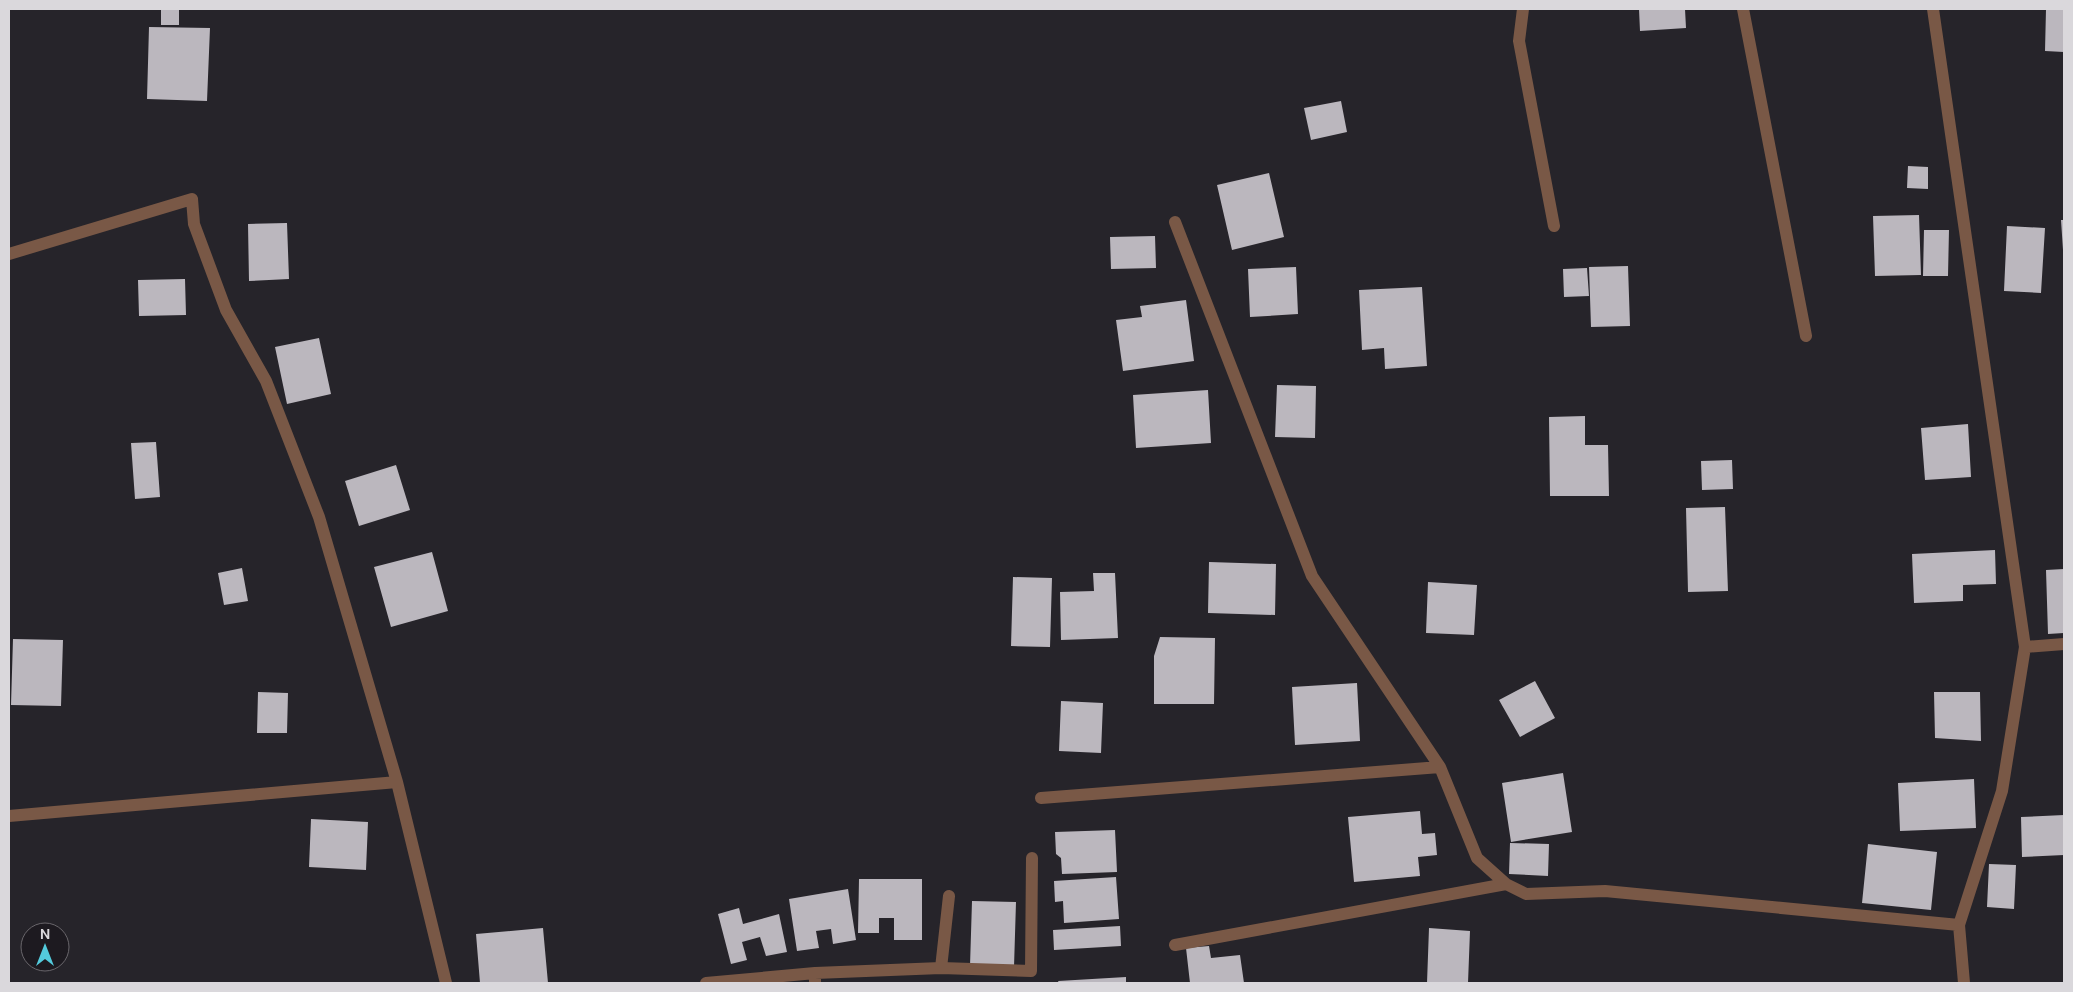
<svg xmlns="http://www.w3.org/2000/svg" width="2073" height="992" viewBox="0 0 2073 992" font-family="'DM Sans',sans-serif">
  <rect width="100%" height="100%" fill="#26242a"/>
  <!-- building -->
  <path fill="#bbb7be" d="M161 9H179V25H161Z
    M1639 9H1685L1686 28 1640 31Z
    M2046 9H2064V52L2045 51Z
    M149 27 210 28 207 101 147 99Z
    M1341 101 1347 132 1311 140 1304 108Z
    M1908 166 1928 167V189L1907 188Z
    M1269 173 1284 237 1232 250 1217 185Z
    M1919 215 1921 275 1875 276 1873 216Z
    M2061 220H2064V250H2063Z
    M287 223 289 279 249 281 248 224Z
    M2007 226 2045 228 2041 293 2004 291Z
    M1924 230H1949L1948 276H1923Z
    M1155 236 1156 268 1111 269 1110 237Z
    M1628 266 1630 326 1591 327 1589 267Z
    M1296 267 1298 314 1250 317 1248 269Z
    M1587 268 1589 296 1564 297 1563 269Z
    M185 279 186 315 139 316 138 280Z
    M1422 287 1427 366 1385 369 1384 348 1362 350 1359 290Z
    M1186 300 1194 361 1123 371 1116 320 1142 317 1140 306Z
    M319 338 331 394 287 404 275 347Z
    M1277 385 1316 386 1315 438 1275 437Z
    M1208 390 1211 443 1136 448 1133 395Z
    M1585 416V445H1608L1609 496H1550L1549 417Z
    M1968 424 1971 477 1925 480 1921 428Z
    M156 442 160 497 135 499 131 443Z
    M1732 460 1733 489 1702 490 1701 461Z
    M396 465 410 510 359 526 345 481Z
    M1725 507 1728 591 1688 592 1686 508Z
    M1995 550 1996 584 1963 585V601L1914 603 1912 554Z
    M432 552 448 611 391 627 374 567Z
    M1209 562 1276 564 1275 615 1208 613Z
    M242 568 248 601 224 605 218 573Z
    M2064 569V633L2048 634 2046 570Z
    M1093 573H1115L1118 638 1061 640 1060 592 1094 591Z
    M1013 577 1052 578 1050 647 1011 646Z
    M1428 582 1477 585 1474 635 1426 633Z
    M1160 637 1215 638 1214 704H1154V656Z
    M13 639 63 640 61 706 11 705Z
    M1535 681 1555 718 1520 737 1499 700Z
    M1357 683 1360 741 1295 745 1292 687Z
    M258 692 288 693 287 733H257Z
    M1934 692H1980L1981 741 1935 738Z
    M1061 701 1103 703 1101 753 1059 751Z
    M1563 773 1572 832 1511 842 1502 783Z
    M1974 779 1976 828 1900 831 1898 783Z
    M1420 811 1422 834 1435 833 1437 855 1418 857 1420 876 1354 882 1348 817Z
    M2064 815V855L2022 857 2021 817Z
    M311 819 368 822 366 870 309 867Z
    M1115 830 1117 872 1062 874 1061 858 1056 854 1055 832Z
    M1510 843 1549 844 1548 876 1509 874Z
    M1868 844 1937 852 1931 910 1862 903Z
    M1989 864 2016 865 2014 909 1987 907Z
    M1116 877 1119 919 1064 923 1063 901 1055 902 1054 881Z
    M859 879H922V940H894V918H879V933H858Z
    M848 889 856 940 833 944 831 929 816 931 819 948 797 951 789 899Z
    M972 901 1016 902 1014 967 970 966Z
    M739 908 743 924 779 914 787 952 766 956 760 937 742 942 747 960 731 964 718 914Z
    M1120 926 1121 946 1054 950 1053 930Z
    M543 928 548 983H480L476 934Z
    M1429 928 1470 931 1468 983H1427Z
    M1209 946 1211 958 1240 955 1244 983H1190L1186 948Z
    M1126 977V983H1059L1058 981Z"/>
  <g fill="none" stroke-linecap="round" stroke-linejoin="round">
    <!-- minor -->
    <path stroke="#795846" stroke-width="12" d="M1523 9 1519 41 1554 226
      M1743 9 1806 336
      M1933 9 2025 647 2002 791 1959 925 1964 983
      M1175 222 1312 576 1440 767
      M9 254 192 199 194 224 226 310 266 381 319 517 397 782 446 983
      M2025 647 2064 644
      M1041 798 1440 767 1477 858 1506 884 1526 894 1605 891 1959 925
      M9 816 397 782
      M1175 945 1506 884
      M941 968 949 896
      M815 973 941 968 1031 971 1032 858
      M706 983 815 973V983"/>
  </g>
  <!-- border -->
  <rect width="2073" height="992" fill="none" stroke="#dad8dc" stroke-width="20"/>
  <!-- north arrow -->
  <g transform="translate(45 947)"><circle r="24" fill="#1d1a20" stroke="#69666b"/>
  <path d="M0-4L9 19L0 12L-9 19Z" fill="#53cadc"/>
  <text y="-8" font-size="14" font-weight="bold" text-anchor="middle" fill="#dad8dc">N</text>
  </g>
</svg>
